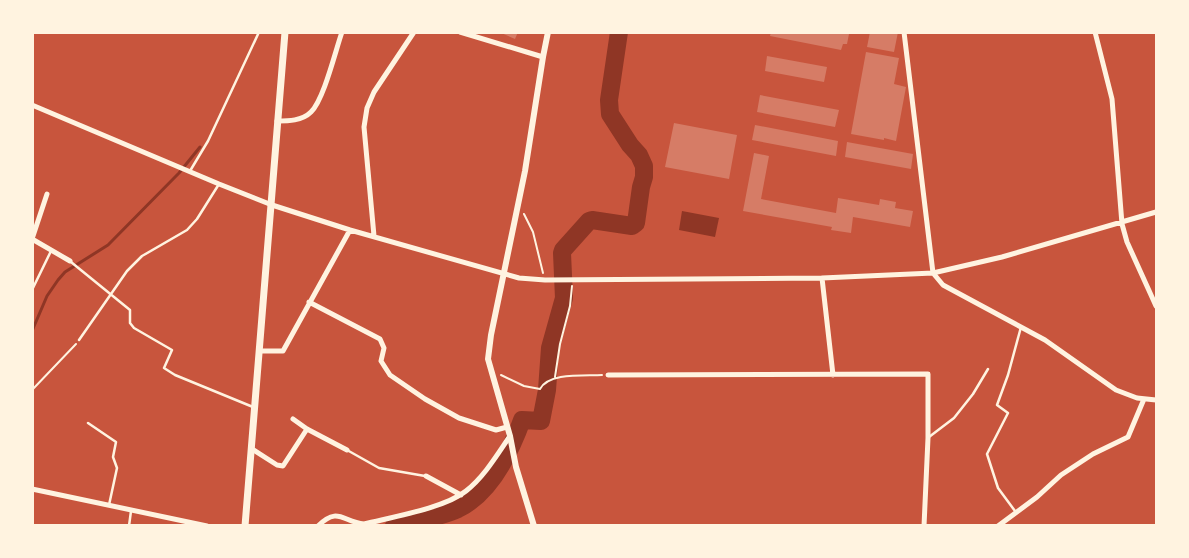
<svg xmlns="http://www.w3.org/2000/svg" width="1189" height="558" viewBox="0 0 1189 558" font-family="'Titillium Web',sans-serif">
  <rect width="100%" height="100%" fill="#c8553d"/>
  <!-- water -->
  <path fill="#8f3625" d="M682 211 719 218 715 237 679 230Z"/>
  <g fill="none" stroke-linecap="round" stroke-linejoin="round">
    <!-- stream -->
    <path stroke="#8f3625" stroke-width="3" d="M32 331 47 296 58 280 65 272 108 245 179 173 200 147"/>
    <!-- river -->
    <path stroke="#8f3625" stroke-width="18" d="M394 526C415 521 438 518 458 509 491 493 510 453 522 420L541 421 547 390 550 348 564 298 562 253 563 250 589 221 592 220 632 226 636 223 641 187 644 177V166L639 155 630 145 610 114 609 100 619 32"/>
  </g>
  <!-- building -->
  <path fill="#d67c66" d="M499 32H518L515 39Z
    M771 32H842L849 34 847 44H843L841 50 770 36Z
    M870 32H898L894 52 867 47Z
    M866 52 899 58 894 84 906 87 896 141 884 138V140L851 134Z
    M767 56 827 67 824 82 765 71Z
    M760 95 839 110 835 127 757 112Z
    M674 123 737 135 729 179 665 167Z
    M755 125 838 141 836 156 752 140Z
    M847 142 913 154 911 169 845 157Z
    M754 153 769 156 761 199 836 213 838 198 879 205 880 199 896 202 895 208 913 211 910 227 853 217 851 233 831 230 832 227 743 211Z"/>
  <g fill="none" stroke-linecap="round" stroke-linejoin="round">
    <!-- path -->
    <path stroke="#fff3e0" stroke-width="2" d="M524 214 533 232 543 273
      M501 375 524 386 540 389C549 372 584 376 602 375
      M555 377 560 344 570 306 572 286
      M32 390 76 344"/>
    <!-- service -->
    <path stroke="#fff3e0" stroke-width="2.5" d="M190 171 208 141 259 32
      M71 262 130 310V323L134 328 172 350 164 368 175 375 253 407
      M32 290 51 251
      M79 340 127 271 142 256 187 230 197 219 219 184
      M88 423 116 442 113 457 117 468 109 505
      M929 437 954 418 973 394 988 369
      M347 450 379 468 425 476
      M1015 511 998 488 987 454 1008 413 997 405 1008 375 1021 327
      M129 526 131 511"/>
    <!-- minor -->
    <path stroke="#fff3e0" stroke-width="5" d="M460 32 543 57
      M904 32 933 273 943 285 1045 340 1116 390 1137 398 1156 400
      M1095 32 1112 99 1122 224 1127 242 1156 306
      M32 105 219 184 272 205 350 230 519 278 545 280 822 278 933 273 1002 257 1156 212
      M277 121C288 121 302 121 311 112 324 99 335 52 342 32
      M374 236 364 127 367 108 374 92 414 32
      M32 239 47 194
      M32 239 70 261
      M822 278 833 375
      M309 302 380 339 384 348 381 361 390 375 425 399 459 418 496 430 507 427
      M260 351H283L350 230
      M608 375 928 374V438L924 526
      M293 419 307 429 347 450
      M252 449 277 465 283 466 307 429
      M426 476 461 495
      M32 489 207 526
      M318 526C338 506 343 522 364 524 392 517 445 508 466 491 484 477 497 455 510 436
      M998 526 1037 497 1061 475 1093 454 1128 437 1144 399"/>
    <!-- tertiary -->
    <path stroke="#fff3e0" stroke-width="6" d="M534 526 516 467 510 436 488 359 491 335 525 171 543 57 548 32"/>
    <!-- secondary -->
    <path stroke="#fff3e0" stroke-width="7" d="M245 526 285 32"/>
  </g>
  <!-- border -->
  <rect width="1189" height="558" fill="none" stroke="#fff3e0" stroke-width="68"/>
</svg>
